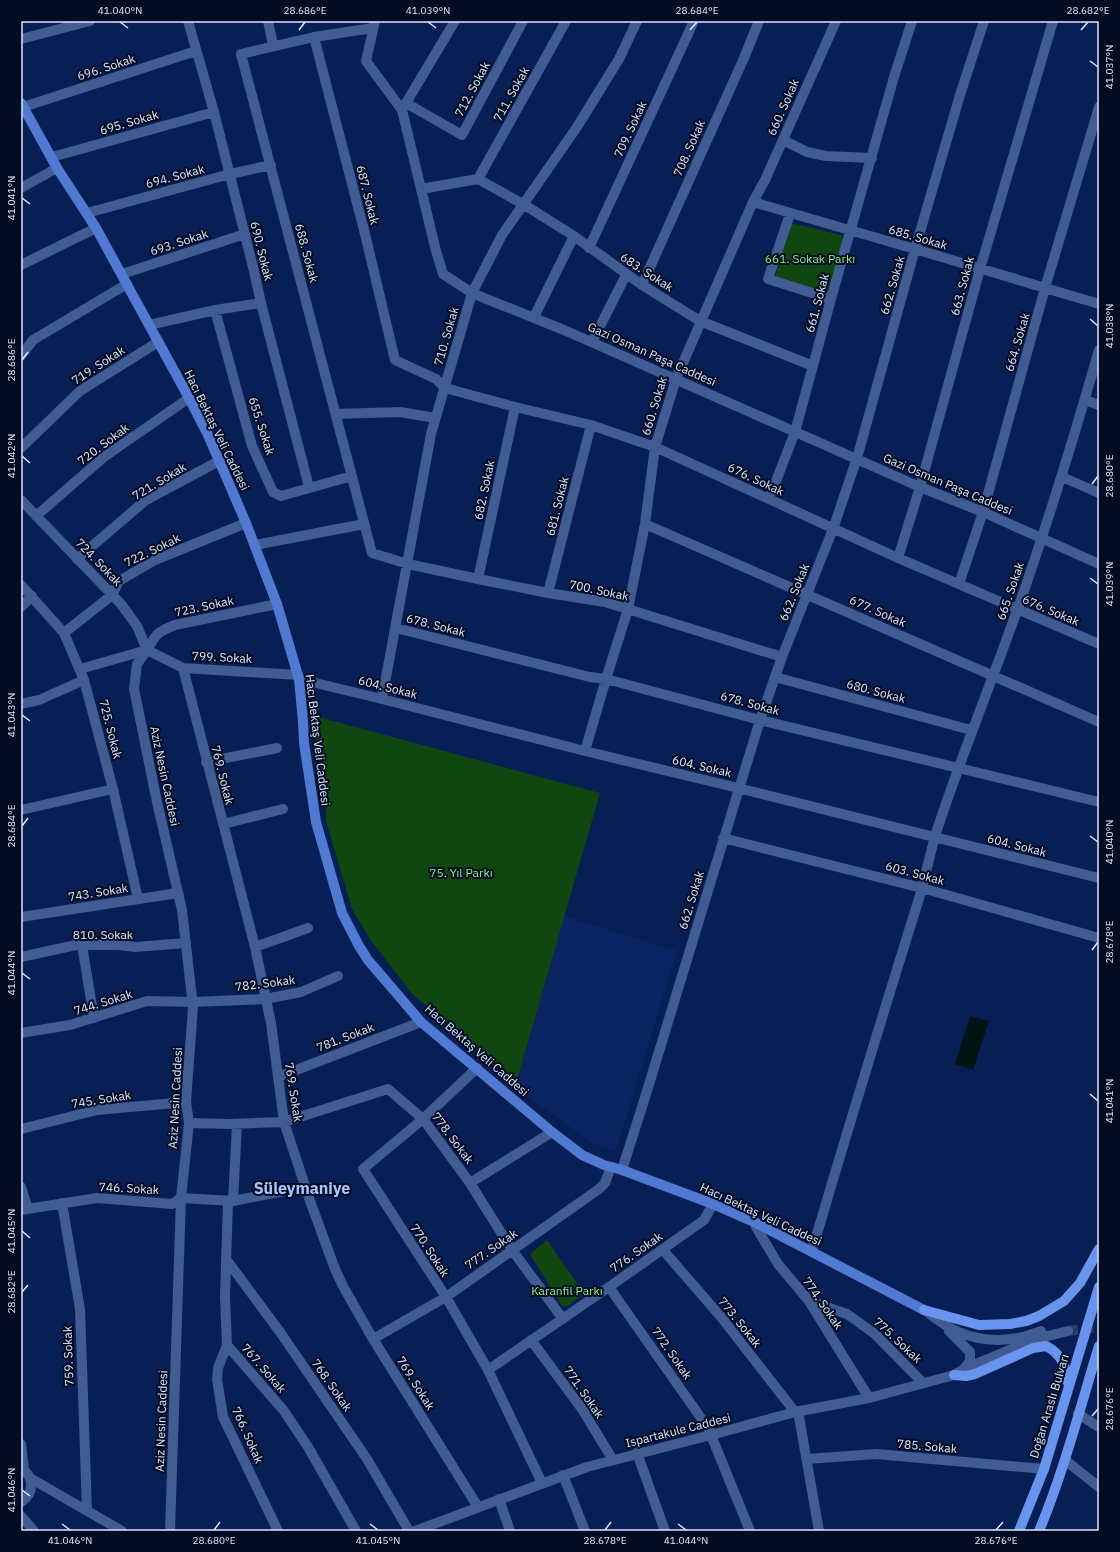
<svg xmlns="http://www.w3.org/2000/svg" width="1120" height="1552" viewBox="0 0 1120 1552" font-family="'IBM Plex Sans',sans-serif">
  <rect width="100%" height="100%" fill="#071f55"/>
  <!-- built -->
  <path fill="#0b2563" d="M564 916 677 951 616 1151 594 1144 515 1087Z"/>
  <!-- green -->
  <path fill="#104610" d="M791 223 841 235 845 242 827 294 775 277Z
    M311 715 600 793 515 1087 505 1076 459 1033 413 995 372 942 352 909 326 821 325 790Z
    M547 1240 584 1293 568 1306H562L530 1254Z"/>
  <!-- water -->
  <path fill="#001315" d="M970 1016 989 1021 973 1070 955 1064Z"/>
  <g fill="none" stroke-linecap="round" stroke-linejoin="round">
    <!-- tertiary-tunnel -->
    <path stroke="#273d6e" stroke-width="10" stroke-dasharray="10 5" stroke-linecap="butt" d="M1068 1331 1099 1327"/>
    <!-- minor -->
    <path stroke="#415c92" stroke-width="10" d="M188 21 214 112 254 271 261 303 309 487
      M268 21 273 45
      M373 28 314 37 241 54 372 553 408 564 478 579 548 593 605 602 782 657
      M314 37 365 234 395 360 436 379 445 388 515 407 591 425 655 447 898 558 1099 644
      M21 39 90 21
      M406 103 462 135 523 21
      M23 107 196 51
      M403 108 455 21
      M783 140 807 152 826 156 872 158
      M52 157 214 112
      M478 179 523 204 574 236 642 285 700 321 813 366
      M478 179 566 21
      M21 188 57 168
      M421 189 478 179
      M753 202 915 249 1099 304
      M87 213 230 174 271 165
      M790 214 768 279 831 299
      M589 248 694 21
      M21 265 96 228
      M122 274 245 234
      M642 285 744 58 759 21
      M215 310 252 446 273 492 281 496 352 476
      M534 317 574 236
      M149 325 215 310 261 303
      M592 342 626 275
      M21 356 33 340 127 284
      M1085 400 1099 405
      M336 414 400 412 435 418
      M21 448 80 391 158 342
      M1062 477 1099 493
      M769 499 795 432 831 299 894 77 912 21
      M21 500 121 604 137 626 147 650
      M36 516 104 457 189 398
      M645 524 1099 722
      M255 545 364 524
      M898 558 920 487 980 269 1053 21
      M77 559 146 500 219 461
      M478 579 515 407
      M959 584 983 512 1045 288 1099 107
      M21 585 64 633 84 680 113 789 138 899
      M548 593 591 425
      M21 607 32 596
      M396 628 590 677 606 679 760 720 1099 802
      M64 633 112 595 119 581 155 560 246 523
      M147 650C156 634 157 632 175 625L277 604
      M183 668 255 947 271 1023 284 1122 310 1201 335 1269 344 1288 373 1339 478 1507
      M80 669 147 650 183 668 298 675
      M775 677 971 730
      M299 679 382 699 585 751 738 788 1099 878
      M382 699 431 434 472 293 502 235 577 127 619 59 637 21
      M21 704 39 700 84 680
      M585 751 606 679 628 609 645 524 655 447 676 379 753 202 765 180 836 21
      M206 762 277 748
      M21 810 113 789
      M223 824 283 809
      M723 838 922 888 1099 938
      M21 917 178 893
      M82 945 94 1018
      M255 947 308 928
      M21 957 76 945H118L135 947 186 943
      M21 1033 70 1025 147 1001 193 1002 265 999 301 992 338 976
      M477 1068 423 1119 363 1169 446 1297 488 1370 542 1483
      M278 1077 421 1022
      M189 1123 230 1124 284 1122 388 1089 423 1119 470 1183 512 1250 563 1319
      M21 1129 97 1110 186 1102
      M622 1170 647 1091 760 720 782 657 833 529 857 458 915 249 960 95 984 21
      M470 1183 552 1132
      M21 1187 28 1209
      M228 1201 225 1297 227 1345 284 1411 308 1447 356 1531
      M233 1201 237 1124
      M62 1203 80 1309 87 1510
      M21 1210 97 1198 172 1204 181 1198 233 1201 305 1187
      M756 1223V1227L778 1264 809 1301 869 1398
      M663 1250 721 1317 795 1412
      M812 1251C847 1131 884 1011 921 892 926 873 930 855 935 836 960 759 991 684 1018 608 1048 523 1074 437 1099 350
      M226 1259 280 1332 367 1459 409 1531
      M609 1287 713 1435
      M809 1301 847 1314 875 1334 923 1383
      M373 1339 446 1297 599 1189 605 1183 611 1167
      M531 1340 582 1409 613 1460
      M227 1345 218 1368 217 1379 223 1417 278 1531
      M488 1370 609 1287 704 1220 713 1204
      M798 1411 819 1531
      M1078 1414 1099 1427
      M711 1435 750 1531
      M21 1444 24 1470
      M637 1453 665 1531
      M807 1459 876 1454 1044 1469
      M563 1475 585 1531
      M499 1499 510 1531"/>
    <!-- tertiary -->
    <path stroke="#415c92" stroke-width="10" d="M375 21 366 61 402 110 436 251 443 274 472 293 564 330 920 487 983 512 1099 564
      M147 650 137 664 134 689 157 802 182 910 193 1007 186 1102 189 1123 181 1198 170 1531
      M926 1311C931 1315 936 1319 941 1322 962 1338 992 1343 1018 1338 1026 1337 1034 1333 1041 1331
      M949 1331 970 1352V1361L964 1369
      M1065 1460 1099 1487
      M21 1468C35 1477 34 1494 21 1502
      M30 1478 122 1531
      M21 1516 34 1531
      M415 1531 587 1467 711 1435 795 1412 869 1398 954 1375 964 1369 1036 1339 1068 1331"/>
    <!-- secondary -->
    <path stroke="#507ad1" stroke-width="10" d="M21 103 57 168 96 228 189 398 208 435 246 523 277 604 299 679 303 722 304 743 316 822 342 913 359 946 368 960 421 1022 552 1132 582 1155 604 1165 622 1170 713 1204 756 1223 924 1310"/>
    <!-- primary -->
    <path stroke="#6894ed" stroke-width="10" d="M924 1310 979 1325 1010 1324 1026 1321 1039 1316 1064 1301 1080 1283 1099 1249
      M954 1375 966 1376 975 1374 1033 1348 1046 1346C1062 1354 1066 1367 1068 1383
      M1019 1531 1044 1469 1099 1287
      M1039 1531C1064 1471 1080 1408 1099 1346"/>
  </g>
  <!-- ticks -->
  <path fill="none" stroke="#dde8fd" stroke-width="1.5" d="M120 22 128 28M428 22 436 28M299 30 305 22M690 30 697 22M1081 30 1088 22M1090 61 1098 67M22 198 30 204M1090 319 1098 326M22 360 28 352M22 456 30 463M1092 484 1098 476M1090 578 1098 584M22 715 30 721M22 826 28 818M1090 836 1098 842M1092 950 1098 942M22 973 30 979M1090 1094 1098 1101M22 1231 30 1238M22 1292 28 1285M1092 1416 1098 1409M22 1490 30 1496M62 1524 70 1530M370 1524 378 1530M678 1524 686 1530M214 1530 220 1522M605 1530 611 1522M996 1530 1003 1522"/>
  <g text-anchor="middle" dominant-baseline="central" stroke-width="4" stroke-linejoin="round" paint-order="stroke">
    <!-- street labels -->
    <g font-size="12" fill="#dde8fd" stroke="#030c23">
      <text transform="translate(106 67) rotate(-18)">696. Sokak</text>
      <text transform="translate(472 89) rotate(-62)">712. Sokak</text>
      <text transform="translate(511 94) rotate(-61)">711. Sokak</text>
      <text transform="translate(783 107) rotate(-66)">660. Sokak</text>
      <text transform="translate(129 122) rotate(-16)">695. Sokak</text>
      <text transform="translate(630 129) rotate(-65)">709. Sokak</text>
      <text transform="translate(689 148) rotate(-66)">708. Sokak</text>
      <text transform="translate(175 176) rotate(-15)">694. Sokak</text>
      <text transform="translate(368 195) rotate(76)">687. Sokak</text>
      <text transform="translate(918 237) rotate(16)">685. Sokak</text>
      <text transform="translate(179 242) rotate(-18)">693. Sokak</text>
      <text transform="translate(262 251) rotate(76)">690. Sokak</text>
      <text transform="translate(307 253) rotate(75)">688. Sokak</text>
      <text transform="translate(647 272) rotate(33)">683. Sokak</text>
      <text transform="translate(892 285) rotate(-74)">662. Sokak</text>
      <text transform="translate(962 286) rotate(-75)">663. Sokak</text>
      <text transform="translate(817 303) rotate(-75)">661. Sokak</text>
      <text transform="translate(446 336) rotate(-74)">710. Sokak</text>
      <text transform="translate(1017 342) rotate(-74)">664. Sokak</text>
      <text transform="translate(652 354) rotate(24)">Gazi Osman Paşa Caddesi</text>
      <text transform="translate(98 365) rotate(-33)">719. Sokak</text>
      <text transform="translate(654 406) rotate(-73)">660. Sokak</text>
      <text transform="translate(262 426) rotate(72)">655. Sokak</text>
      <text transform="translate(217 430) rotate(64)">Hacı Bektaş Veli Caddesi</text>
      <text transform="translate(103 444) rotate(-37)">720. Sokak</text>
      <text transform="translate(756 479) rotate(25)">676. Sokak</text>
      <text transform="translate(159 481) rotate(-31)">721. Sokak</text>
      <text transform="translate(948 484) rotate(23)">Gazi Osman Paşa Caddesi</text>
      <text transform="translate(484 490) rotate(-78)">682. Sokak</text>
      <text transform="translate(557 506) rotate(-76)">681. Sokak</text>
      <text transform="translate(152 550) rotate(-26)">722. Sokak</text>
      <text transform="translate(99 562) rotate(46)">724. Sokak</text>
      <text transform="translate(599 590) rotate(12)">700. Sokak</text>
      <text transform="translate(1010 591) rotate(-71)">665. Sokak</text>
      <text transform="translate(794 592) rotate(-68)">662. Sokak</text>
      <text transform="translate(204 606) rotate(-12)">723. Sokak</text>
      <text transform="translate(1051 610) rotate(23)">676. Sokak</text>
      <text transform="translate(878 611) rotate(24)">677. Sokak</text>
      <text transform="translate(436 625) rotate(14)">678. Sokak</text>
      <text transform="translate(222 657) rotate(3)">799. Sokak</text>
      <text transform="translate(388 687) rotate(14)">604. Sokak</text>
      <text transform="translate(876 691) rotate(15)">680. Sokak</text>
      <text transform="translate(750 703) rotate(15)">678. Sokak</text>
      <text transform="translate(111 729) rotate(76)">725. Sokak</text>
      <text transform="translate(318 740) rotate(83)">Hacı Bektaş Veli Caddesi</text>
      <text transform="translate(702 766) rotate(13)">604. Sokak</text>
      <text transform="translate(223 775) rotate(76)">769. Sokak</text>
      <text transform="translate(165 776) rotate(78)">Aziz Nesin Caddesi</text>
      <text transform="translate(1017 845) rotate(14)">604. Sokak</text>
      <text transform="translate(915 873) rotate(15)">603. Sokak</text>
      <text transform="translate(98 892) rotate(-9)">743. Sokak</text>
      <text transform="translate(691 900) rotate(-73)">662. Sokak</text>
      <text x="103" y="934">810. Sokak</text>
      <text transform="translate(265 983) rotate(-7)">782. Sokak</text>
      <text transform="translate(103 1002) rotate(-17)">744. Sokak</text>
      <text transform="translate(345 1037) rotate(-21)">781. Sokak</text>
      <text transform="translate(477 1050) rotate(41)">Hacı Bektaş Veli Caddesi</text>
      <text transform="translate(294 1092) rotate(81)">769. Sokak</text>
      <text transform="translate(175 1098) rotate(-87)">Aziz Nesin Caddesi</text>
      <text transform="translate(101 1099) rotate(-9)">745. Sokak</text>
      <text transform="translate(453 1138) rotate(53)">778. Sokak</text>
      <text transform="translate(129 1188) rotate(3)">746. Sokak</text>
      <text transform="translate(761 1214) rotate(25)">Hacı Bektaş Veli Caddesi</text>
      <text transform="translate(491 1249) rotate(-35)">777. Sokak</text>
      <text transform="translate(430 1250) rotate(57)">770. Sokak</text>
      <text transform="translate(636 1252) rotate(-35)">776. Sokak</text>
      <text transform="translate(823 1303) rotate(55)">774. Sokak</text>
      <text transform="translate(740 1322) rotate(51)">773. Sokak</text>
      <text transform="translate(898 1340) rotate(43)">775. Sokak</text>
      <text transform="translate(672 1353) rotate(55)">772. Sokak</text>
      <text transform="translate(68 1356) rotate(-92)">759. Sokak</text>
      <text transform="translate(264 1368) rotate(49)">767. Sokak</text>
      <text transform="translate(416 1383) rotate(58)">769. Sokak</text>
      <text transform="translate(332 1385) rotate(55)">768. Sokak</text>
      <text transform="translate(584 1392) rotate(55)">771. Sokak</text>
      <text transform="translate(1049 1406) rotate(-73)">Doğan Araslı Bulvarı</text>
      <text transform="translate(161 1421) rotate(-88)">Aziz Nesin Caddesi</text>
      <text transform="translate(678 1430) rotate(-14)">Ispartakule Caddesi</text>
      <text transform="translate(248 1435) rotate(66)">766. Sokak</text>
      <text transform="translate(927 1446) rotate(5)">785. Sokak</text>
    </g>
    <!-- park labels -->
    <g font-size="12" fill="#89f385" stroke="#030c23">
      <text x="810" y="258">661. Sokak Parkı</text>
      <text x="461" y="872">75. Yıl Parkı</text>
      <text x="567" y="1290">Karanfil Parkı</text>
    </g>
    <!-- district labels -->
    <g font-size="16" font-weight="bold" fill="#a9c5fb" stroke="#030c23">
      <text x="302" y="1188">Süleymaniye</text>
    </g>
  </g>
  <!-- border -->
  <rect width="1120" height="1552" fill="none" stroke="#030c23" stroke-width="44"/>
  <rect x="22" y="22" width="1076" height="1508" fill="none" stroke="#dde8fd" stroke-width="1.5"/>
  <g font-size="10" text-anchor="middle" fill="#dde8fd">
    <text x="120" y="14">41.040°N</text>
    <text x="305" y="14">28.686°E</text>
    <text x="428" y="14">41.039°N</text>
    <text x="697" y="14">28.684°E</text>
    <text x="1088" y="14">28.682°E</text>
    <text transform="translate(1109 67) rotate(-90)" y="4">41.037°N</text>
    <text transform="translate(11 198) rotate(-90)" y="4">41.041°N</text>
    <text transform="translate(1109 326) rotate(-90)" y="4">41.038°N</text>
    <text transform="translate(11 360) rotate(-90)" y="4">28.686°E</text>
    <text transform="translate(11 456) rotate(-90)" y="4">41.042°N</text>
    <text transform="translate(1109 476) rotate(-90)" y="4">28.680°E</text>
    <text transform="translate(1109 584) rotate(-90)" y="4">41.039°N</text>
    <text transform="translate(11 715) rotate(-90)" y="4">41.043°N</text>
    <text transform="translate(11 826) rotate(-90)" y="4">28.684°E</text>
    <text transform="translate(1109 842) rotate(-90)" y="4">41.040°N</text>
    <text transform="translate(1109 942) rotate(-90)" y="4">28.678°E</text>
    <text transform="translate(11 973) rotate(-90)" y="4">41.044°N</text>
    <text transform="translate(1109 1101) rotate(-90)" y="4">41.041°N</text>
    <text transform="translate(11 1231) rotate(-90)" y="4">41.045°N</text>
    <text transform="translate(11 1292) rotate(-90)" y="4">28.682°E</text>
    <text transform="translate(1109 1409) rotate(-90)" y="4">28.676°E</text>
    <text transform="translate(11 1490) rotate(-90)" y="4">41.046°N</text>
    <text x="70" y="1544">41.046°N</text>
    <text x="214" y="1544">28.680°E</text>
    <text x="378" y="1544">41.045°N</text>
    <text x="605" y="1544">28.678°E</text>
    <text x="686" y="1544">41.044°N</text>
    <text x="996" y="1544">28.676°E</text>
  </g>
</svg>
